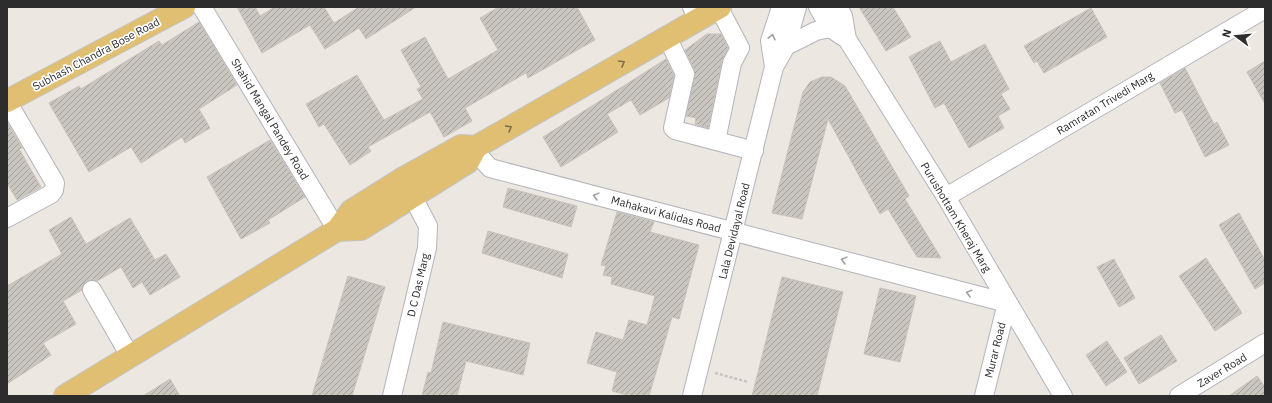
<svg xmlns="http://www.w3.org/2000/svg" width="1272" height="403" viewBox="0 0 1272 403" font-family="'IBM Plex Sans',sans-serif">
  <defs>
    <pattern id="building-hatch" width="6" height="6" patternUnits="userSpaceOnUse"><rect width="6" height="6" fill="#c9c5bf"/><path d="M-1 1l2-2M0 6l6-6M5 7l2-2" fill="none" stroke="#a4a09c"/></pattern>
  </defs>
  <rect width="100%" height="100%" fill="#ece7e1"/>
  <!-- building -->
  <path fill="url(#building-hatch)" stroke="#c8c2bb" d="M237 7H255L260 16 275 7H324L334 23 359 7H416L366 39 359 28 325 49 310 25 262 53Z
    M499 7H577L595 40 528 78 526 73 465 108 472 121 444 137 430 112 368 147 371 151 350 165 324 124 319 127 306 104 357 75 384 120 423 99 417 89 421 87 401 50 425 37 448 79 498 50 480 18Z
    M859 7H893L911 37 886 51Z
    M1091 8 1107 37 1044 73 1037 61 1034 63 1024 46Z
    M199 22 237 85 199 109 210 128 185 143 182 137 141 163 131 147 89 172 49 103 79 86 81 89 159 41 162 45Z
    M707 34H721L728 48 722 61 708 128 695 124 696 118 686 116 695 76 694 69 685 50Z
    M940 41 951 62 985 44 1009 89 1001 94 1010 109 998 116 1004 128 969 148 944 103 935 108 909 57Z
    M666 59 674 75 669 98 640 115 631 100 607 114 618 132 561 167 543 137Z
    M1265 61V104L1247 72Z
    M1185 68 1214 124 1217 122 1229 145 1205 157 1182 110 1175 113 1160 83Z
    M822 77H831L845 86 909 196 905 199 941 258 917 257 888 209 880 214 828 119 802 219 772 213 803 92 810 82Z
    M7 122 22 148 19 149 41 187 17 200 7 183Z
    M270 140 305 197 268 220 270 223 241 239 207 177Z
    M508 188 577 206 571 227 503 207Z
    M617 212 654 222 650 232 699 245 679 319 672 317 649 396H631L612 391 617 372 587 363 596 332 623 340 629 320 647 325 655 296 611 284 612 277 603 275 606 266 601 265Z
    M1239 213 1265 260V283L1255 289 1219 225Z
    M71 217 86 244 130 218 155 260 166 254 180 277 150 295 142 282 133 288 121 267 97 281 92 280 86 281 82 290 63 301 76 324 43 343 51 355 7 384V286L62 254 49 230Z
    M488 231 568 254 562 278 482 253Z
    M1206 258 1242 313 1215 331 1179 276Z
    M1114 259 1135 298 1119 307 1097 267Z
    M348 276 385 287 352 396H312Z
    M782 277 843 292 817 396H752Z
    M880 288 916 296 900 362 864 354Z
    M443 322 530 343 523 375 466 361 457 396H422L428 372 431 373Z
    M1161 335 1177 361 1139 384 1124 358Z
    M1107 341 1127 372 1106 386 1086 355Z
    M1257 376 1265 387V396H1229Z
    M170 379 180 396H143Z"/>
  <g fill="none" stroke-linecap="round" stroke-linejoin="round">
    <!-- minor casing -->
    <g stroke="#b2b4bb" stroke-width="20">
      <path id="minor" d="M202 7 337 230
        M692 7 698 20
        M781 7 770 41 774 67 786 46 797 7
        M818 7 830 28 847 39 843 16 838 7
        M667 37 685 74 673 128 675 130 754 151
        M847 39 946 197 1063 396
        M786 46 816 31 830 28
        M716 141 732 63 740 48 719 8
        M476 147 480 157 490 168 1007 303 984 396
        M946 197 1265 9
        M7 218 51 194 54 190 55 183 7 101
        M92 290 130 356
        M392 396 427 248 428 226 406 184
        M692 396 774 67
        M1179 396 1265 343"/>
    </g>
    <!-- major casing -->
    <g stroke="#c4c4c4" stroke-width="24">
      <path id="major" d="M7 101 184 7
        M461 146 476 147 468 162 361 229 337 230 351 211 402 179Z
        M476 147 720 7
        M65 396 337 230"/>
    </g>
    <!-- path -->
    <path stroke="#c4c4c4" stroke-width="2.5" stroke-dasharray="3 2" stroke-linecap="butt" d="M715 373 748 382"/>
    <!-- minor -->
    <use href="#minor" stroke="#fff" stroke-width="18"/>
    <!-- major -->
    <use href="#major" stroke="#e0bf73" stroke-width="22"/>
  </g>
  <!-- one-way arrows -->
  <defs><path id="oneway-chevron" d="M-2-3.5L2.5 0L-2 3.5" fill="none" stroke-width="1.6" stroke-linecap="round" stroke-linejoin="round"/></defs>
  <g stroke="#a0a0a0">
    <use href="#oneway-chevron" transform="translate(772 37) rotate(-76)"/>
    <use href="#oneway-chevron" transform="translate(596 196) rotate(-165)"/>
    <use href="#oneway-chevron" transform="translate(844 260) rotate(-165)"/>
    <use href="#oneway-chevron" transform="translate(969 293) rotate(-165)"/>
  </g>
  <g stroke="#7e6f4c">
    <use href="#oneway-chevron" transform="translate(622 63) rotate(-30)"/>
    <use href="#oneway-chevron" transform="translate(509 128) rotate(-30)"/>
  </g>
  <g text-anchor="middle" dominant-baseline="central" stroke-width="3.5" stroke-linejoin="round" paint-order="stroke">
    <!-- street labels -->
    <g font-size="11" fill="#2d2d2d" stroke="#fff">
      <text transform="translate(96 54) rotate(-28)">Subhash Chandra Bose Road</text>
      <text transform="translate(1105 103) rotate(-31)">Ramratan Trivedi Marg</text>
      <text transform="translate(270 119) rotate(59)">Shahid Mangal Pandey Road</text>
      <text transform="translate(666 214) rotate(15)">Mahakavi Kalidas Road</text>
      <text transform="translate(956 217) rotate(59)">Purushottam Kheraj Marg</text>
      <text transform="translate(734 231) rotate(-76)">Lala Devidayal Road</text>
      <text transform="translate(418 285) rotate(-77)">D C Das Marg</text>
      <text transform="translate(995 350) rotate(-76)">Murar Road</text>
      <text transform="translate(1222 370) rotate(-31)">Zaver Road</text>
    </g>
  </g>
  <!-- border -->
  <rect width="1272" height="403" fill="none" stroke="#2d2d2d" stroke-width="16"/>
  <!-- north arrow -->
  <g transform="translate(1236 36) rotate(286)" stroke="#ffffff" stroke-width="3" paint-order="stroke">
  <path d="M0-3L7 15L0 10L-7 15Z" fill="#2d2d2d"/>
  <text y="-6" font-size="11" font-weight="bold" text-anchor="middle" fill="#2d2d2d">N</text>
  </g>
</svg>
